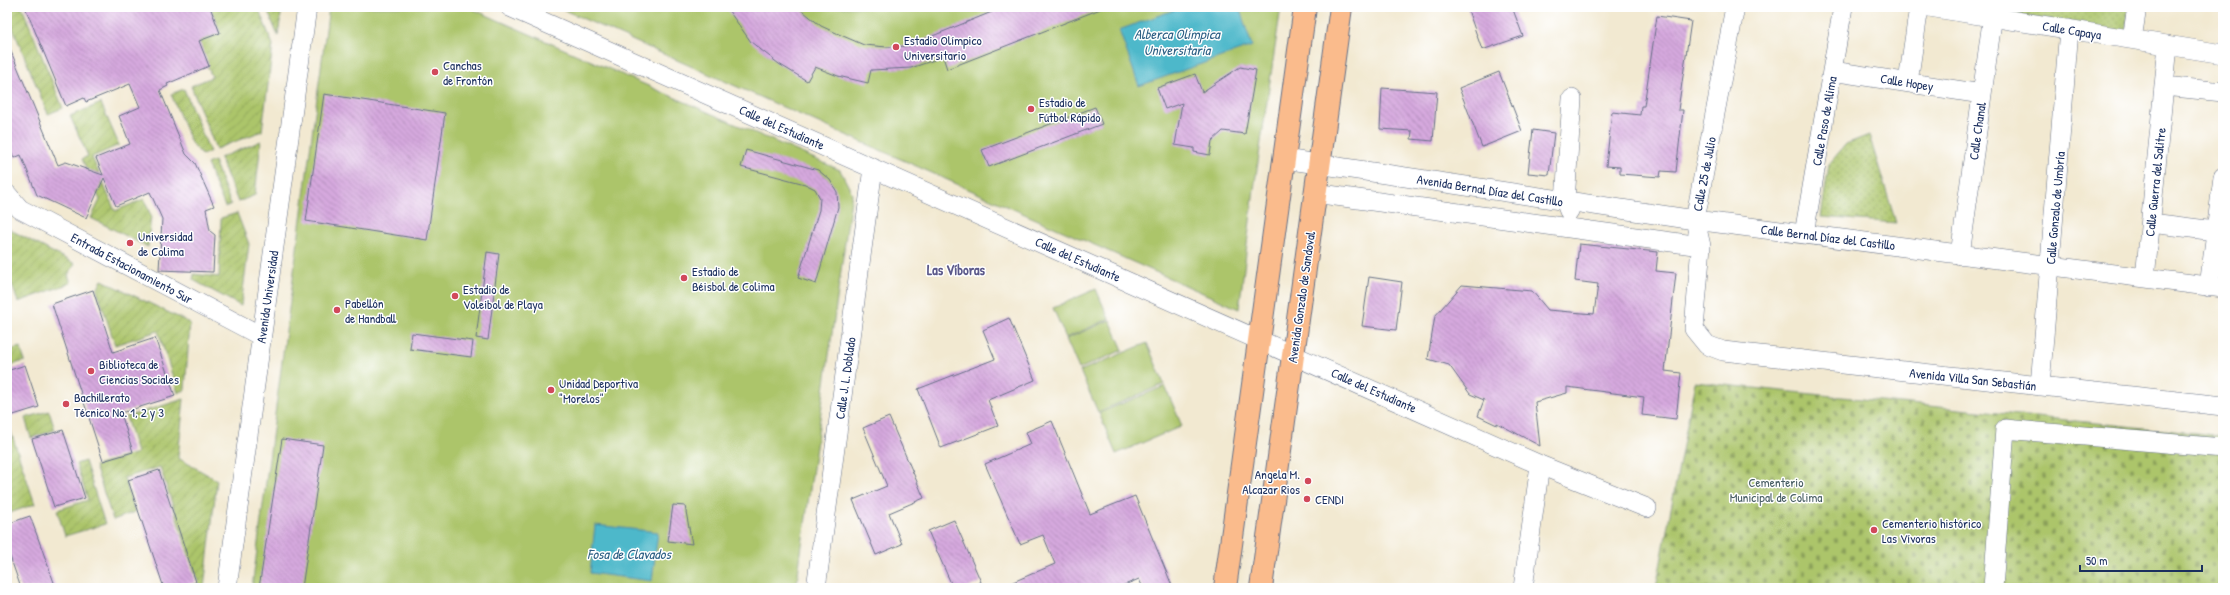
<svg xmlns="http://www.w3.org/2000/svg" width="2230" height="595" viewBox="0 0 2230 595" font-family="'Patrick Hand',sans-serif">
  <defs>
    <pattern id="grass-dots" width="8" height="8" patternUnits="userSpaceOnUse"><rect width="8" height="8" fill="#acc56a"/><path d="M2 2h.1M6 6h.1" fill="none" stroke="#8ba05a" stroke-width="1.8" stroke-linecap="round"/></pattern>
    <pattern id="cemetery-stones" width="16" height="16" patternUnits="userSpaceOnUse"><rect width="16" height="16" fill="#acc56a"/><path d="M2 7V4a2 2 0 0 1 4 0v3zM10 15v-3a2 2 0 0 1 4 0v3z" fill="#8ba05a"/></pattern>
    <pattern id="garden-furrows" width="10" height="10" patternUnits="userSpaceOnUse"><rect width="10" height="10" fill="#acc56a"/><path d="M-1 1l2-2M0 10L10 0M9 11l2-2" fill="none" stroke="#8ba05a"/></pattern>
    <pattern id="building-back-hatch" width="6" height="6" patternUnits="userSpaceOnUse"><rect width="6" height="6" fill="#d6a9de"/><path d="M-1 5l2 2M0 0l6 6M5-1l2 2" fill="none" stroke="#ad8ab7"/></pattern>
  </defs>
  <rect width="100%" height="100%" fill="#fff"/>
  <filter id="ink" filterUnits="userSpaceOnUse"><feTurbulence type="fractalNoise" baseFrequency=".025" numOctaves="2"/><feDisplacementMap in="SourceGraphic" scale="8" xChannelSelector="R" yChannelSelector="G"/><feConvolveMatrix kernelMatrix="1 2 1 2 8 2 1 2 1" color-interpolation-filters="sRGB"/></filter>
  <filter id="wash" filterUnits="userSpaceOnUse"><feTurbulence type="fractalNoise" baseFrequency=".012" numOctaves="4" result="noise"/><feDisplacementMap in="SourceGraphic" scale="16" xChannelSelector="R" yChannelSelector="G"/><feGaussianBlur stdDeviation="0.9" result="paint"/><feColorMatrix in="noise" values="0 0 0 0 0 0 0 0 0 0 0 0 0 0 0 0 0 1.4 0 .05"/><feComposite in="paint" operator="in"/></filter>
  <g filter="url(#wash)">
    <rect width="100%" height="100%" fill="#f2e9d1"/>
    <!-- grass -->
    <path fill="url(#grass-dots)" stroke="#647a64" d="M1998 7H2129L2125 34 1997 12Z
      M1869 135 1896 223 1821 217 1829 164 1846 144Z"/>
    <!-- cemetery -->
    <path fill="url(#cemetery-stones)" stroke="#647a64" d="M1695 382 2223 436V588H1656Z"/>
    <!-- garden -->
    <path fill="url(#garden-furrows)" stroke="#647a64" d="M8 7H22L63 108 48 114 7 14Z
      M210 7H258L273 45 262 131 216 149 191 86 212 77 197 42 220 33Z
      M266 7H282L278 36Z
      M184 89 210 152 202 155 191 143 171 94Z
      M101 103 119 145 92 157 115 211 144 199 151 216 148 247 91 218 100 200 82 159 88 156 70 116Z
      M261 141 255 195 238 202 220 158Z
      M214 161 231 204 225 207 207 164Z
      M237 213 249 244 241 306 193 280 194 274 219 277 221 218Z
      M7 228 75 264 68 275 71 283 18 302 7 271Z
      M102 280 190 323 185 390 178 393 158 331 115 345 97 290Z
      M20 347 25 361 7 366V351Z
      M184 399 178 458 217 480 204 588H192L199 585 160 467 124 478 135 512 113 520 95 466 137 453 126 417Z
      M49 411 55 430 31 438 25 418Z
      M10 429 35 504 7 514V430Z
      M85 461 105 524 65 536 57 510 88 500 76 464Z"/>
    <!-- pitch -->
    <path fill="#acc56a" stroke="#647a64" d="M329 7H468L840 170 852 193 796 588H252Z
      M557 7H1281L1254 189 1239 309Z
      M1096 289 1109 319 1066 338 1053 308Z
      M1110 320 1123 350 1079 369 1066 339Z
      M1147 343 1164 384 1098 412 1080 371Z
      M1165 386 1182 426 1116 454 1099 413Z"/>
    <!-- water -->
    <path fill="#4db8ca" stroke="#347494" d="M1182 7H1239L1252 46 1139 86 1119 30Z
      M595 525 658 532 652 581 590 573Z"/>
    <g id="blocks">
      <!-- building -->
      <path fill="url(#building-back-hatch)" d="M25 7H210L220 33 199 41 209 66 167 84 168 86 160 90 186 154 195 163 214 206 206 209 210 231 215 235 213 272 159 270 162 219 150 192 116 206 104 178 86 218 37 195 21 155 14 158 7 141V42L58 165 66 162 103 175 96 158 130 144 119 116 140 107 130 84 86 102 84 98 66 106Z
        M726 7H798L821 26 843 36 864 45 887 47 908 46 1004 7 1103 8 947 69 943 57 911 68 871 70 868 83 838 76 815 67 807 81 779 64 751 42Z
        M1467 7H1512L1523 36 1482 50Z
        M1657 16 1691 21 1678 110H1683L1676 172 1661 171 1660 177 1620 174V167L1606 166 1612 112 1640 115 1641 106H1644Z
        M1240 67 1256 70 1245 134 1223 131 1212 141 1210 155 1194 152V148L1175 145 1182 103 1165 109 1157 88 1195 74 1202 92Z
        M1499 72 1522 131 1482 147 1459 88Z
        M1382 88 1437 92 1433 141 1411 139 1412 131 1380 129Z
        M324 94 445 113 427 240 306 221Z
        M1095 107 1102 124 989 167 982 150Z
        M1533 130 1554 133 1549 175 1528 173Z
        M746 150 818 170 830 180 837 192 838 207 816 284 798 278 819 210 820 198 815 189 805 184 741 167Z
        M1579 244 1658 252 1656 271 1676 273 1665 371 1681 373 1676 419 1642 415 1644 397 1567 387V393L1535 402 1540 446 1497 423V425L1478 416 1484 400 1470 394 1449 365 1428 359 1435 316 1462 285 1532 291 1548 310 1594 314 1598 284 1575 281Z
        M487 252 499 254 488 340 476 338Z
        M1369 277 1402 282 1396 330 1362 326Z
        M93 290 113 352 155 338 175 396 121 413 133 452 103 461 52 304Z
        M1009 318 1035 380 988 400 998 426 941 448 918 389 995 359 983 330Z
        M412 333 473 341 471 357 410 349Z
        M25 365 39 407 7 417V371Z
        M889 417 924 498 889 513 902 544 876 555 853 500 887 486 863 428Z
        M1052 421 1090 514 1135 496 1173 588H1143L1139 579 1117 588H999L1055 564 1043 535 1020 544 985 464 1031 444 1026 432Z
        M63 430 85 498 54 507 32 439Z
        M282 439 323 445 302 588H259Z
        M159 470 196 582 179 588H164L128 480Z
        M673 505 685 506 692 544 668 541Z
        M30 516 56 588H21L7 548V524Z
        M954 520 981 582 968 588H953L928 531Z"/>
    </g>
  </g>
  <g filter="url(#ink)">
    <use href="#blocks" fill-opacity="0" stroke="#667086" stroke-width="1"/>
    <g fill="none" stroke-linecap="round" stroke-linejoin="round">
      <!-- minor casing -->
      <g stroke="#667086" stroke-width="20">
        <path id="minor" d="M510 7 1540 465 1647 508
          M1735 7 1695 220 1701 246 1694 329 1707 345 1723 351 2223 406
          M1929 7 2223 54
          M2132 39 2137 7
          M2168 45 2164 86 2223 92
          M1832 71 1982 94
          M1908 82 1919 7
          M1284 159 1695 220 2223 288
          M1314 193 1701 246
          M7 194 20 209 261 336
          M1569 211 1565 201 1572 99
          M2151 223 2223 232
          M1804 234 1843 7
          M1960 255 1994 7
          M2145 278 2164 86
          M2209 287 2223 177
          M2040 386 2069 29
          M227 588 307 7
          M816 588 873 168
          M1523 588 1540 465
          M1993 588 2005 429 2223 448"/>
      </g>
      <!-- major casing -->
      <g stroke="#667086" stroke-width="24">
        <path id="major" d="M1225 588 1305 7
          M1261 588 1341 7"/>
      </g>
      <!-- minor -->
      <use href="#minor" stroke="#fff" stroke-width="19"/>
      <!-- major -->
      <use href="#major" stroke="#fabb8c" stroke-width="22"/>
    </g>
  </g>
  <!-- markers -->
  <g fill="#d1495b" stroke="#fff" stroke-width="1.5">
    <circle cx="896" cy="47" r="4"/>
    <circle cx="435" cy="72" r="4"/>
    <circle cx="1031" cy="109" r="4"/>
    <circle cx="130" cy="243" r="4"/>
    <circle cx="684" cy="278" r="4"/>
    <circle cx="455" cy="296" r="4"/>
    <circle cx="337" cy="310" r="4"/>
    <circle cx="91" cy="371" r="4"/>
    <circle cx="551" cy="390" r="4"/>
    <circle cx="66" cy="404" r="4"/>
    <circle cx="1308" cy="481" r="4"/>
    <circle cx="1307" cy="499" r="4"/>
    <circle cx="1874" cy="530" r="4"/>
  </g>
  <g text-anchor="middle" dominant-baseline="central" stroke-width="3" stroke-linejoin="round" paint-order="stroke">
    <!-- street labels -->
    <g font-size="13" fill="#1b2f5e" stroke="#fff">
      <text transform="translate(2072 30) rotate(9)">Calle Capaya</text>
      <text transform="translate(1907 82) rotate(9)">Calle Hopey</text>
      <text transform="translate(1824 121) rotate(-80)">Calle Paso de Alima</text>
      <text transform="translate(782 127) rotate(24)">Calle del Estudiante</text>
      <text transform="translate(1977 131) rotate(-82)">Calle Chanal</text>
      <text transform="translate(1704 174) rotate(-79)">Calle 25 de Julio</text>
      <text transform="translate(2155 182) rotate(-84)">Calle Guerra del Salitre</text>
      <text transform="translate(1490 190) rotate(9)">Avenida Bernal Díaz del Castillo</text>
      <text transform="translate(2055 208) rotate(-85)">Calle Gonzalo de Umbría</text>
      <text transform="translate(1828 237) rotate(7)">Calle Bernal Díaz del Castillo</text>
      <text transform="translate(1078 259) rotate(24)">Calle del Estudiante</text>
      <text transform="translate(132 268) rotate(28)">Entrada Estacionamiento Sur</text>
      <text transform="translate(267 297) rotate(-82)">Avenida Universidad</text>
      <text transform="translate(1301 297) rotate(-82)">Avenida Gonzalo de Sandoval</text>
      <text transform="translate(845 378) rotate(-82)">Calle J. L. Doblado</text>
      <text transform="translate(1973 379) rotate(6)">Avenida Villa San Sebastián</text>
      <text transform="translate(1374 390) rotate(24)">Calle del Estudiante</text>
    </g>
    <!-- poi labels -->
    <g font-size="13" fill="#1b2f5e" stroke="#fff" text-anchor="start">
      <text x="904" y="40">Estadio Olímpico<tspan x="904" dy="15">Universitario</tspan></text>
      <text x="443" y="65">Canchas<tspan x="443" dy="15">de Frontón</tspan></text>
      <text x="1039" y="102">Estadio de<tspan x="1039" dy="15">Fútbol Rápido</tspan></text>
      <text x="138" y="236">Universidad<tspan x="138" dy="15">de Colima</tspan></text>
      <text x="692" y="271">Estadio de<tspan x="692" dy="15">Béisbol de Colima</tspan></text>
      <text x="463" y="289">Estadio de<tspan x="463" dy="15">Voleibol de Playa</tspan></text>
      <text x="345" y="303">Pabellón<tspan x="345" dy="15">de Handball</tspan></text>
      <text x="99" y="364">Biblioteca de<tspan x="99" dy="15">Ciencias Sociales</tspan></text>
      <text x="559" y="383">Unidad Deportiva<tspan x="559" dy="15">"Morelos"</tspan></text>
      <text x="74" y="397">Bachillerato<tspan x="74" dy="15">Técnico No. 1, 2 y 3</tspan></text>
      <text x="1300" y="474" text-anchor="end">Angela M.<tspan x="1300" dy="15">Alcazar Rios</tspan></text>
      <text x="1315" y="499">CENDI</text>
      <text x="1882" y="523">Cementerio histórico<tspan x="1882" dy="15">Las Vívoras</tspan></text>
    </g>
    <!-- park labels -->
    <g font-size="13" fill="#465c62" stroke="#fff">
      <text x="1776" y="482">Cementerio<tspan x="1776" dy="15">Municipal de Colima</tspan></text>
    </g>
    <!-- water labels -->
    <g font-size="14" font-style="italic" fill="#2c5f84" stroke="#fff">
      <text x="1177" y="33">Alberca Olímpica<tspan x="1177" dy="16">Universitaria</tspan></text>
      <text x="629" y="553">Fosa de Clavados</text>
    </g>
    <!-- neighbourhood labels -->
    <g font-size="14" font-weight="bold" fill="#5c5a8b" stroke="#fff">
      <text x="956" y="269">Las Víboras</text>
    </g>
  </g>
  <!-- margin -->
  <rect width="2230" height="595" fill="none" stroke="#fff" stroke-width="24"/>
  <!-- scale -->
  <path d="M2080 565v6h122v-6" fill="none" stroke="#1b2f5e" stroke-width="2"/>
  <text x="2086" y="565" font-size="12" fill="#1b2f5e" stroke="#ffffff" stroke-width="3" paint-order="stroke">50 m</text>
</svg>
